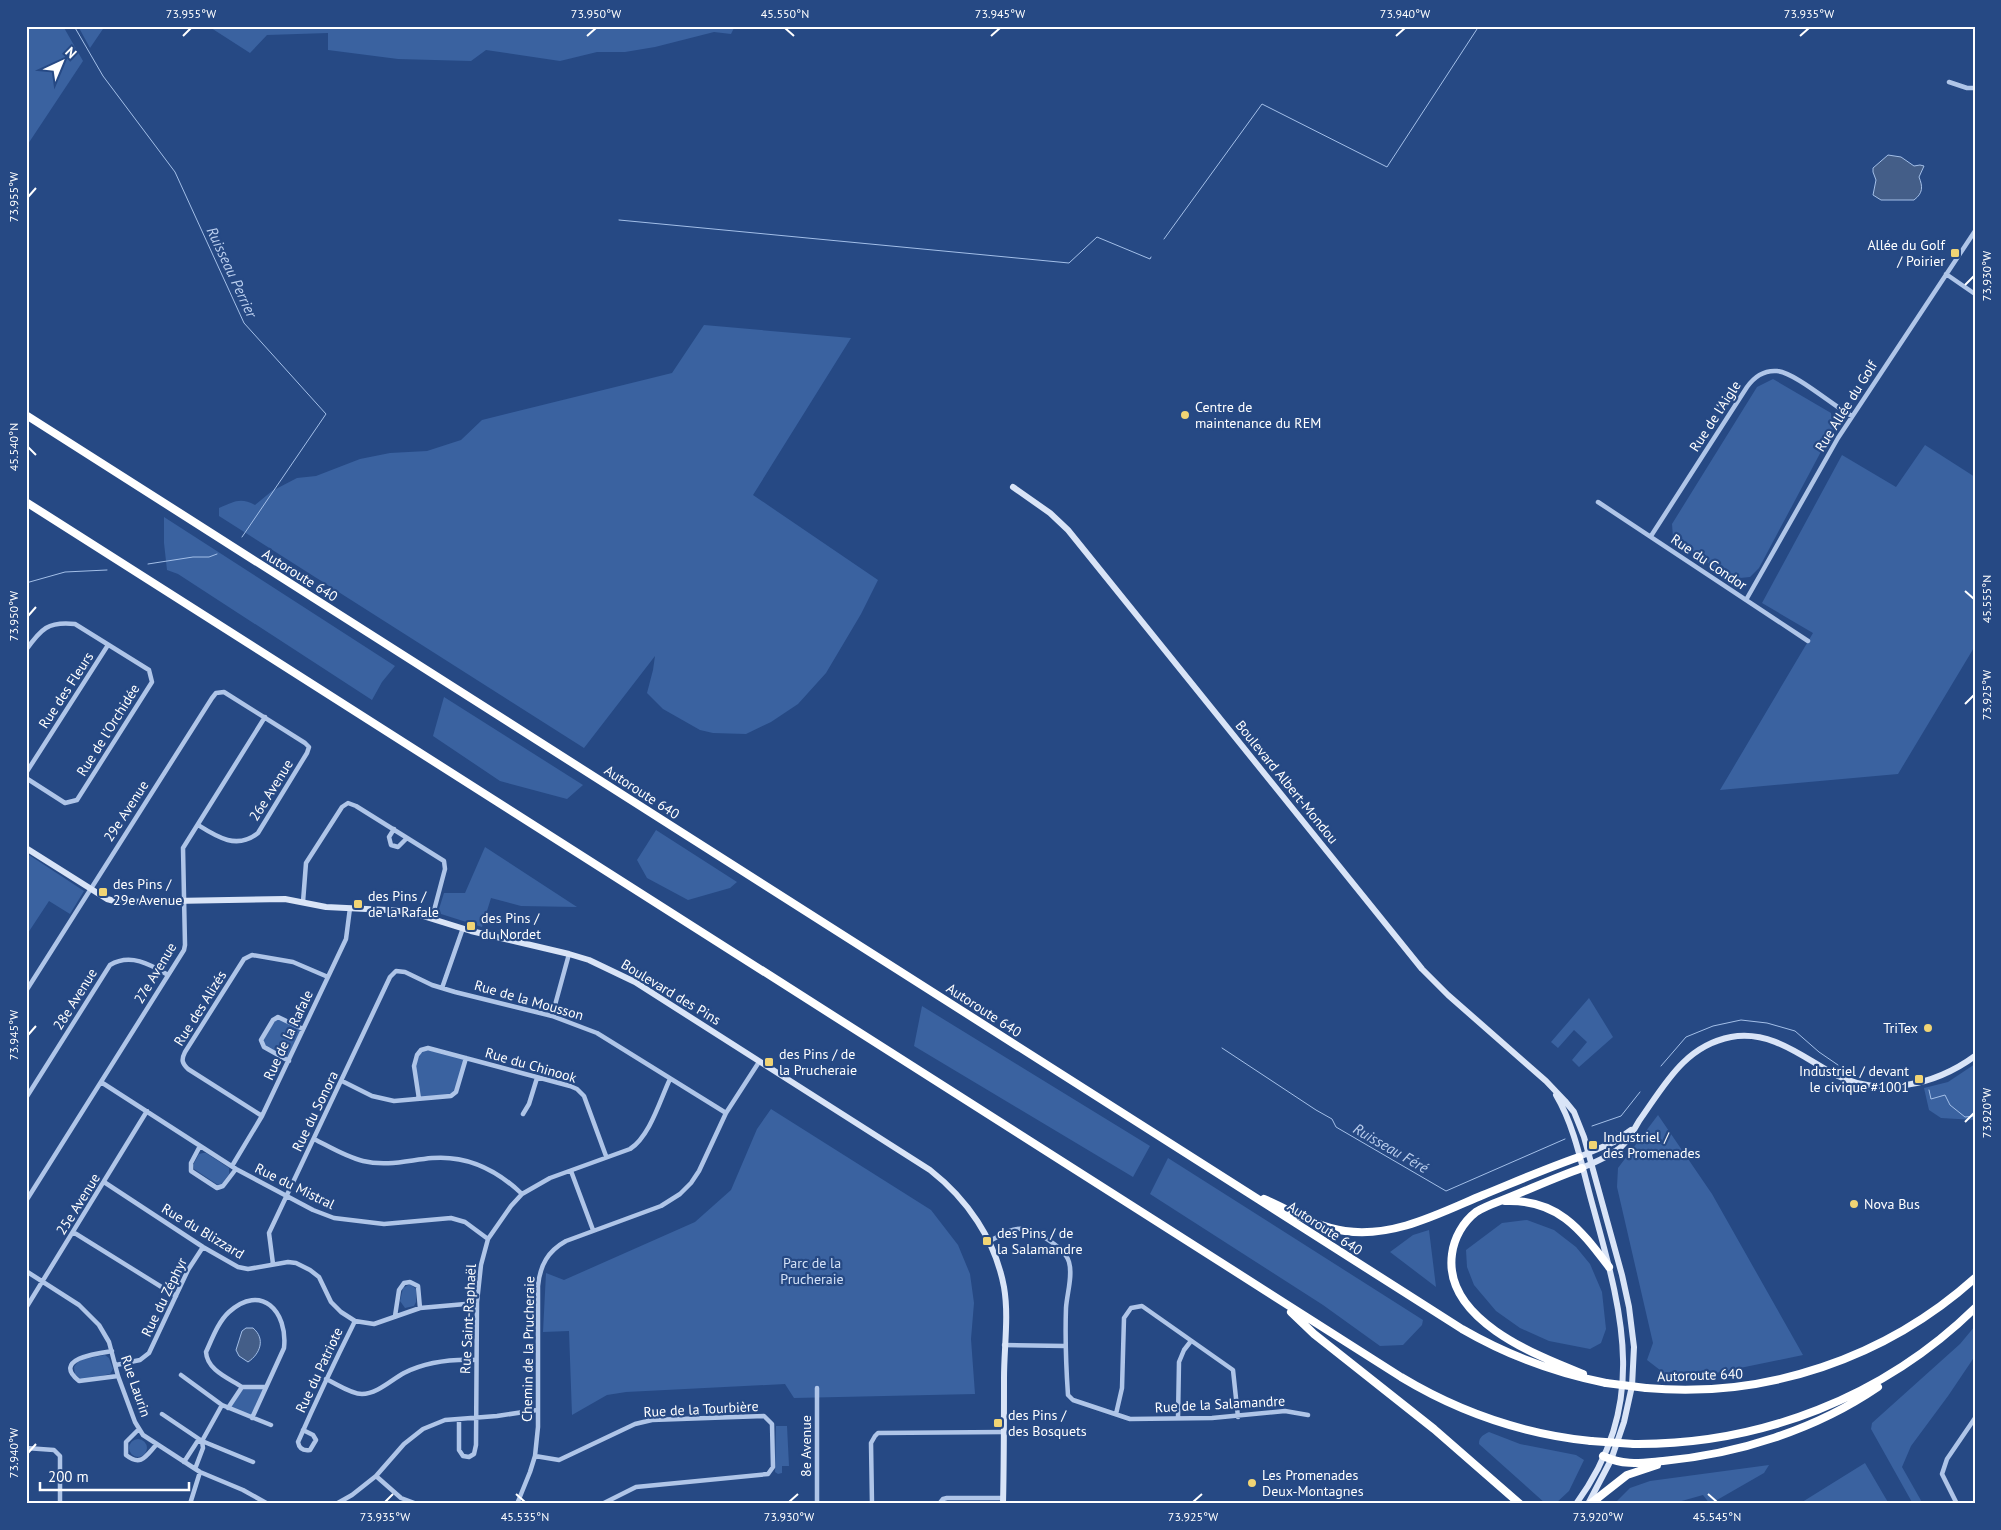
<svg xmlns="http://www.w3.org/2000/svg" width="2001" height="1530" viewBox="0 0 2001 1530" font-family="'PT Sans',sans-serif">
  <rect width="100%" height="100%" fill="#264984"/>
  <!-- green -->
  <path fill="#3a62a0" d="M26 26H63L83 61 26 147Z
    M78 26H105L90 48Z
    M208 26H735L731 34 714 32 655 47 625 52H597L560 61 486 50 471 61 398 59 328 50V33L267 35 250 53Z
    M704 325 851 338 753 495 878 580 861 614 826 673 798 704 771 722 746 734 713 733 700 730 663 709 647 693 653 670 655 656 584 748 219 516V508C234 502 240 497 255 505L272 491 297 478 316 476 360 459 390 453 427 451 461 440 482 420 672 373Z
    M1773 379 1831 413 1833 429 1759 568 1750 577 1730 579 1673 537 1672 524 1757 387Z
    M1925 445 1975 477V646L1898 774 1720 790 1813 633 1762 603 1842 455 1896 487Z
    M164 517 395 666 382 682 372 700 178 574 167 570 164 543Z
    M444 697 583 785 567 799 500 781 433 736Z
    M656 830 737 882 730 888 688 900 647 878 637 860Z
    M485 847 577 907 521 906 491 898 482 927 441 914 439 909 444 893H465Z
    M26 853 84 891 70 914 49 901 26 936Z
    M1589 998 1613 1037 1579 1067 1572 1060 1587 1042 1574 1030 1558 1048 1551 1042Z
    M922 1006 1150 1146 1133 1177 914 1046Z
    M278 1017 303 1029 289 1061 262 1044 264 1035Z
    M428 1048 466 1058 454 1095 419 1099 415 1061 417 1055Z
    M1975 1064V1120L1941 1118 1929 1110 1924 1088 1948 1082Z
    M771 1109 931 1210 958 1245 970 1274 974 1303 971 1339 975 1394 794 1398 785 1384 626 1392 607 1395 572 1415 569 1331 543 1332 546 1273 564 1280 695 1222 731 1190 757 1129Z
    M1658 1115 1712 1194 1803 1355 1706 1375 1669 1377 1647 1360 1653 1343 1617 1187 1618 1168Z
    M203 1153H206L229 1168V1174L222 1184 218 1185 194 1169 193 1165 199 1154Z
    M1168 1158 1423 1320 1422 1325 1403 1345 1380 1346 1323 1305 1150 1194Z
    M1527 1220 1554 1230 1576 1247 1590 1264 1602 1292 1606 1329 1601 1343 1590 1349 1549 1341 1520 1328 1496 1311 1474 1285 1467 1267 1466 1250 1502 1223Z
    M1429 1230 1436 1287 1390 1252 1413 1235Z
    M410 1284 416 1289V1302L414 1306 405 1308 400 1301 403 1288Z
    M1975 1326V1356L1948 1396 1911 1446 1902 1467 1923 1504H1913L1871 1429 1872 1423 1960 1344Z
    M105 1355 109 1358 113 1369 110 1374 82 1380 75 1374 74 1367 79 1360Z
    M242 1387H266L252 1418 228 1408Z
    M776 1426H787L789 1466H782V1473L778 1474 775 1472Z
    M1489 1432 1520 1444 1576 1455 1584 1460 1569 1491 1555 1504H1546L1479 1444C1479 1437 1483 1435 1489 1432Z
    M129 1448a9 9 0 1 1 18 0a9 9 0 1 1-18 0Z
    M1865 1463 1889 1504H1799Z
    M1769 1465 1764 1473 1710 1504 1703 1495 1671 1504H1614L1630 1488 1650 1481Z"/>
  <!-- water -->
  <path fill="#445e88" stroke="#a3bfe8" d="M1888 155 1901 157 1914 166 1920 165 1924 166 1919 177C1923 187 1923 193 1914 200H1881L1873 195 1876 180 1873 172V168Z
    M246 1328H253C266 1339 260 1354 248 1362L239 1356 236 1350 242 1331Z"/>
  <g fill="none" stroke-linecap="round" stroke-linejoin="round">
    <!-- stream -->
    <path stroke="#a3bfe8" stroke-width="1" d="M74 26 103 76 175 172 244 323 326 414 242 537
      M619 220 1069 263 1097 237 1150 259 1151 257
      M1164 239 1262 104 1387 167 1479 26
      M148 564 193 557H209L217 554
      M26 583 65 572 107 570
      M1222 1048 1316 1110 1332 1119 1336 1127 1446 1191 1565 1139
      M1661 1066 1686 1037 1713 1026 1741 1020 1767 1023 1795 1031 1819 1052 1838 1065
      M1929 1090 1931 1099 1945 1095 1950 1105 1965 1117 1975 1116
      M1592 1126 1621 1116 1640 1092"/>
    <!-- street -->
    <path stroke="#afc5e8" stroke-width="4.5" d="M1949 82 1967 88H1975
      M1946 274 1975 294
      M1598 502 1808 641
      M1651 536 1747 387C1754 377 1764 370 1777 371 1796 373 1833 406 1852 416
      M1746 600 1838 438 1975 231
      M26 650C41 629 48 621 75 624L149 670 152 682 77 800 65 803 26 778
      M26 773 108 645
      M394 829 389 837 391 845 398 847 407 838
      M303 902 306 863 342 807 348 803 356 806 444 861 445 869 432 918
      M442 988 463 928
      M26 991 212 698 216 693 224 692 305 743 309 747 307 753 258 833C237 850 217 837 198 825
      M552 1016 569 954
      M289 1061 264 1047 261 1040 273 1020 278 1017 303 1029
      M342 1081 372 1096 394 1101 451 1096 456 1092 466 1058
      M101 1082 236 1169 313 1210 334 1218 384 1224 451 1218 465 1222 488 1239
      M26 1098 110 965C130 953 150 964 168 975
      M419 1099 414 1066 417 1055 421 1050 428 1048 570 1086 577 1089 584 1096 606 1156
      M523 1114 529 1104 537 1078
      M262 1116 188 1069C182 1063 181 1060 185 1052L244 959 252 955 293 962 328 977
      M314 1139C330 1147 346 1157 363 1161 387 1167 409 1160 432 1158 468 1155 497 1170 522 1194
      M200 1146 191 1163V1171L217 1188 223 1186 236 1169
      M232 1166 262 1116 346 939 350 908
      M571 1171 593 1230
      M104 1182 203 1247 238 1267 248 1269 288 1262 296 1263 310 1270 319 1277 331 1302 341 1312 355 1321 374 1324 420 1308 477 1303
      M26 1201 184 950 185 945 183 848 265 717
      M73 1232 176 1296
      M989 1241C998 1237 1008 1230 1017 1229 1032 1226 1065 1248 1069 1262 1073 1276 1067 1293 1066 1308 1065 1337 1066 1366 1068 1395L1073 1400 1130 1419 1212 1418 1285 1411 1308 1415
      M273 1264 269 1233 390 977 396 971 405 972 432 985 455 992 552 1016 597 1033 726 1113
      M26 1271 79 1305 99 1325 109 1342 118 1376 135 1422 143 1435 200 1472 243 1490 268 1504
      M26 1308 147 1111
      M395 1316 399 1290 404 1283 410 1282 418 1286 420 1308
      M1004 1345 1065 1346
      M112 1351C98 1353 51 1359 79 1381L118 1376
      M116 1365 140 1360 149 1353 188 1270 203 1247
      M181 1375 222 1405 271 1425
      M326 1379C337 1384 351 1394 362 1394 377 1394 391 1380 404 1373 426 1362 451 1359 476 1360
      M242 1387H266
      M228 1408 242 1387C228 1378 207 1370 206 1352 212 1339 218 1322 229 1312 261 1283 288 1311 284 1348L252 1418
      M162 1414 202 1441 253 1462
      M1116 1414 1122 1388 1124 1318 1131 1308 1142 1306 1233 1370 1238 1417
      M1178 1418 1179 1362 1184 1350 1191 1341
      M459 1419V1450L463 1456 469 1457 474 1454 476 1445 477 1302 481 1265 488 1239 511 1206 522 1194 550 1178 630 1149C650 1136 660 1100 670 1079
      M139 1429 126 1442V1455C141 1467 146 1456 156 1445
      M303 1430 313 1435 316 1440 310 1450C303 1451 299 1448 298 1442 316 1401 335 1361 355 1321
      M26 1448 54 1450 60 1456V1504
      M535 1456 559 1460 635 1424 652 1420 764 1416 772 1424 773 1467 768 1474 636 1487 602 1504
      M184 1462 197 1442 202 1441
      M195 1469 203 1448 202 1441 222 1405
      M376 1476 401 1498 417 1504
      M190 1504 200 1472
      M336 1504 352 1495 376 1476 404 1444 423 1429 445 1420 497 1416 537 1410
      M517 1504 530 1472 535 1456 538 1427V1286C540 1265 548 1251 566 1241L661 1206 680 1194 691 1183 699 1171 726 1113 759 1062
      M817 1504V1388
      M872 1504 871 1443 875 1436 878 1433 1004 1432
      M939 1504 943 1499 947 1498H1003
      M1957 1504 1942 1474 1947 1459 1975 1418"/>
    <!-- secondary -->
    <path stroke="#d9e4f7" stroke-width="6" d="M1013 487 1050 513 1068 530 1422 969 1448 995 1546 1081 1565 1101 1574 1112 1584 1137 1622 1275 1629 1307 1634 1347 1632 1386 1624 1422 1611 1460 1588 1504
      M26 848 107 899 118 902 285 899 326 907 387 910 410 912 471 931 569 954 589 960 635 982 930 1170C967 1199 995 1239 1004 1287 1009 1316 1004 1348 1004 1378 1004 1420 1004 1462 1003 1504
      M1556 1095C1575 1127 1582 1167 1592 1203 1622 1313 1650 1402 1576 1504
      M1579 1157 1614 1142 1631 1130
      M1582 1168C1595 1162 1611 1156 1622 1146 1629 1139 1634 1130 1639 1121 1664 1086 1684 1046 1731 1037 1770 1030 1800 1055 1832 1073 1878 1098 1934 1086 1975 1056"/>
    <!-- highway -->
    <path stroke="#fff" stroke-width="8" d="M26 415 1462 1329C1507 1355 1555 1373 1606 1383
      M26 502 1401 1377C1459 1412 1523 1434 1591 1441
      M1582 1168C1554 1178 1528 1190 1500 1201 1492 1204 1484 1207 1476 1212 1463 1222 1454 1238 1452 1254 1443 1319 1535 1355 1583 1374
      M1264 1199C1290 1210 1316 1227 1345 1231 1394 1238 1440 1213 1483 1195 1515 1182 1547 1168 1579 1157
      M1505 1201C1558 1199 1580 1229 1609 1267
      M1291 1312 1314 1334 1434 1429 1520 1504
      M1646 1388C1766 1399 1886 1358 1975 1278
      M1634 1444C1761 1445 1884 1397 1975 1308
      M1603 1456C1625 1466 1640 1463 1663 1461 1738 1454 1815 1430 1878 1387
      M1590 1504 1627 1475 1657 1465"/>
    <!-- highway-bridge -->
    <path stroke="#fff" stroke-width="8" d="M1606 1383 1646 1388
      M1591 1441 1634 1444"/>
  </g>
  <!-- ticks -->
  <path fill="none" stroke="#fff" stroke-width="2" d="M785 28 794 36M183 36 191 28M587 36 596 28M991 36 1000 28M1396 36 1405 28M1800 36 1809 28M28 197 36 188M1965 285 1974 276M28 447 36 455M1965 591 1974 599M28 616 36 607M1965 704 1974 695M28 1035 36 1026M1965 1122 1974 1113M28 1453 36 1444M516 1494 525 1502M1708 1494 1717 1502M385 1502 393 1494M789 1502 798 1494M1193 1502 1202 1494M1598 1502 1606 1494"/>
  <!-- markers -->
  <g fill="#f1d474" stroke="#264984" stroke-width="2">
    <rect x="1950" y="248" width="10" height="10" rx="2.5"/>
    <circle cx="1185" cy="415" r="5"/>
    <rect x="98" y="887" width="10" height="10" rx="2.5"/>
    <rect x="353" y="899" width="10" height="10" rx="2.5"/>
    <rect x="466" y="921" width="10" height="10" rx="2.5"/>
    <circle cx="1928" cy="1028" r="5"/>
    <rect x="764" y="1057" width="10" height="10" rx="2.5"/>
    <rect x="1914" y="1074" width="10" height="10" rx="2.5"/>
    <rect x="1588" y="1140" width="10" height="10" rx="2.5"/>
    <circle cx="1854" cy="1204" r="5"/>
    <rect x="982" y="1236" width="10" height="10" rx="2.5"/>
    <rect x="993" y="1418" width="10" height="10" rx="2.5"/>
    <circle cx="1252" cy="1483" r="5"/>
  </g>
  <g text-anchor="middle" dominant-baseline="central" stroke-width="4.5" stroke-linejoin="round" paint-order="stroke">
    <!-- poi labels -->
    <g font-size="14" fill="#fff" stroke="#264984" text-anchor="start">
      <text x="1945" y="245" text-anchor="end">Allée du Golf<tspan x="1945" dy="16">/ Poirier</tspan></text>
      <text x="1195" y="407">Centre de<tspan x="1195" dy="16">maintenance du REM</tspan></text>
      <text x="113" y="884">des Pins /<tspan x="113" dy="16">29e Avenue</tspan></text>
      <text x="368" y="896">des Pins /<tspan x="368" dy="16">de la Rafale</tspan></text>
      <text x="481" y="918">des Pins /<tspan x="481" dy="16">du Nordet</tspan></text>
      <text x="1918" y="1028" text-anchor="end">TriTex</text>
      <text x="779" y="1054">des Pins / de<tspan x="779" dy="16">la Prucheraie</tspan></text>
      <text x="1909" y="1071" text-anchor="end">Industriel / devant<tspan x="1909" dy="16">le civique #1001</tspan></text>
      <text x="1603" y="1137">Industriel /<tspan x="1603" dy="16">des Promenades</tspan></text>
      <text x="1864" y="1204">Nova Bus</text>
      <text x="997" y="1233">des Pins / de<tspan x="997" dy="16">la Salamandre</tspan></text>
      <text x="1008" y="1415">des Pins /<tspan x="1008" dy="16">des Bosquets</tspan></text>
      <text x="1262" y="1475">Les Promenades<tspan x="1262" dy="16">Deux-Montagnes</tspan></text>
    </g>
    <!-- street labels -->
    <g font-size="14" fill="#fff" stroke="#264984">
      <text transform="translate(1846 406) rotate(-58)">Rue Allée du Golf</text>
      <text transform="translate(1715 416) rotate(-57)">Rue de l'Aigle</text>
      <text transform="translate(1709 562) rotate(34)">Rue du Condor</text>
      <text transform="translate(300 575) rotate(32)">Autoroute 640</text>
      <text transform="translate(66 690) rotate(-57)">Rue des Fleurs</text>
      <text transform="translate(108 730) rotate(-58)">Rue de l'Orchidée</text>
      <text transform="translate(1287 782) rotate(51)">Boulevard Albert-Mondou</text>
      <text transform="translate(271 790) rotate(-58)">26e Avenue</text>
      <text transform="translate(642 792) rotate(33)">Autoroute 640</text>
      <text transform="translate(126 811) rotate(-57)">29e Avenue</text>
      <text transform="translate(155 973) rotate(-59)">27e Avenue</text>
      <text transform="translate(671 992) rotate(31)">Boulevard des Pins</text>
      <text transform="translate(75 999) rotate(-58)">28e Avenue</text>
      <text transform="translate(529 1000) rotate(16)">Rue de la Mousson</text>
      <text transform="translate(200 1008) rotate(-58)">Rue des Alizés</text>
      <text transform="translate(984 1010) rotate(33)">Autoroute 640</text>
      <text transform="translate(288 1035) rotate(-65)">Rue de la Rafale</text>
      <text transform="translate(531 1065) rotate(16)">Rue du Chinook</text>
      <text transform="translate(315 1111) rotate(-64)">Rue du Sonora</text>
      <text transform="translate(295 1186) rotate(26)">Rue du Mistral</text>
      <text transform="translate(78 1204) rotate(-58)">25e Avenue</text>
      <text transform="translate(1325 1228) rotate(33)">Autoroute 640</text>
      <text transform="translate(203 1231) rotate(31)">Rue du Blizzard</text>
      <text transform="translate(164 1297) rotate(-64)">Rue du Zéphyr</text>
      <text transform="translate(468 1319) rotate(-87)">Rue Saint-Raphaël</text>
      <text transform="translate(528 1349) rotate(-89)">Chemin de la Prucheraie</text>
      <text transform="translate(319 1370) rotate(-65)">Rue du Patriote</text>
      <text transform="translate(1700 1375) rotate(-2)">Autoroute 640</text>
      <text transform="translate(136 1386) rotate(71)">Rue Laurin</text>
      <text transform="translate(1220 1404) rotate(-3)">Rue de la Salamandre</text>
      <text transform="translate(701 1409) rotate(-3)">Rue de la Tourbière</text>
      <text transform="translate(806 1446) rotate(-90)">8e Avenue</text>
    </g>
    <!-- park labels -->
    <g font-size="14" fill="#d3e1f6" stroke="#264984">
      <text x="812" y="1263">Parc de la<tspan x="812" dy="16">Prucheraie</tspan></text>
    </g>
    <!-- water labels -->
    <g font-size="15" font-style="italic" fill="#bbcfef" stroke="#264984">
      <text transform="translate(232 272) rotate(65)">Ruisseau Perrier</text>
      <text transform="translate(1391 1148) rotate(30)">Ruisseau Féré</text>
    </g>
  </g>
  <!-- border -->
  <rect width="2001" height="1530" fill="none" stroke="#264984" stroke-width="55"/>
  <!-- north arrow -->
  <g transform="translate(62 62) rotate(44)" stroke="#264984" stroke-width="4" paint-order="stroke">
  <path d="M0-4L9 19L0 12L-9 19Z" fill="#ffffff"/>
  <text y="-8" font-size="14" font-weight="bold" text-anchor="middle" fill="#ffffff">N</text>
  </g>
  <!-- scale -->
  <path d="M40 1482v8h149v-8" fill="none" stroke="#ffffff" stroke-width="2.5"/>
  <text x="48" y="1482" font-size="15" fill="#ffffff" stroke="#264984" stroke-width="4" paint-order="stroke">200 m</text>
  <rect x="28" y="28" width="1946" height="1474" fill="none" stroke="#fff" stroke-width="2"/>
  <g font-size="12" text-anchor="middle" fill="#fff">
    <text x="191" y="18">73.955°W</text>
    <text x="596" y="18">73.950°W</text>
    <text x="785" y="18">45.550°N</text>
    <text x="1000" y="18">73.945°W</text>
    <text x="1405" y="18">73.940°W</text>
    <text x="1809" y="18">73.935°W</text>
    <text transform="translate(14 197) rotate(-90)" y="4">73.955°W</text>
    <text transform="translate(1987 276) rotate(-90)" y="4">73.930°W</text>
    <text transform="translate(14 447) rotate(-90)" y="4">45.540°N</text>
    <text transform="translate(1987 599) rotate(-90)" y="4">45.555°N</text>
    <text transform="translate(14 616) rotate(-90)" y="4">73.950°W</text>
    <text transform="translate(1987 695) rotate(-90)" y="4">73.925°W</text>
    <text transform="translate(14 1035) rotate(-90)" y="4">73.945°W</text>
    <text transform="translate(1987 1113) rotate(-90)" y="4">73.920°W</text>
    <text transform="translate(14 1453) rotate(-90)" y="4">73.940°W</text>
    <text x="385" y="1521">73.935°W</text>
    <text x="525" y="1521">45.535°N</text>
    <text x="789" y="1521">73.930°W</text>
    <text x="1193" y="1521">73.925°W</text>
    <text x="1598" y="1521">73.920°W</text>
    <text x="1717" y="1521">45.545°N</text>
  </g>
</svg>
